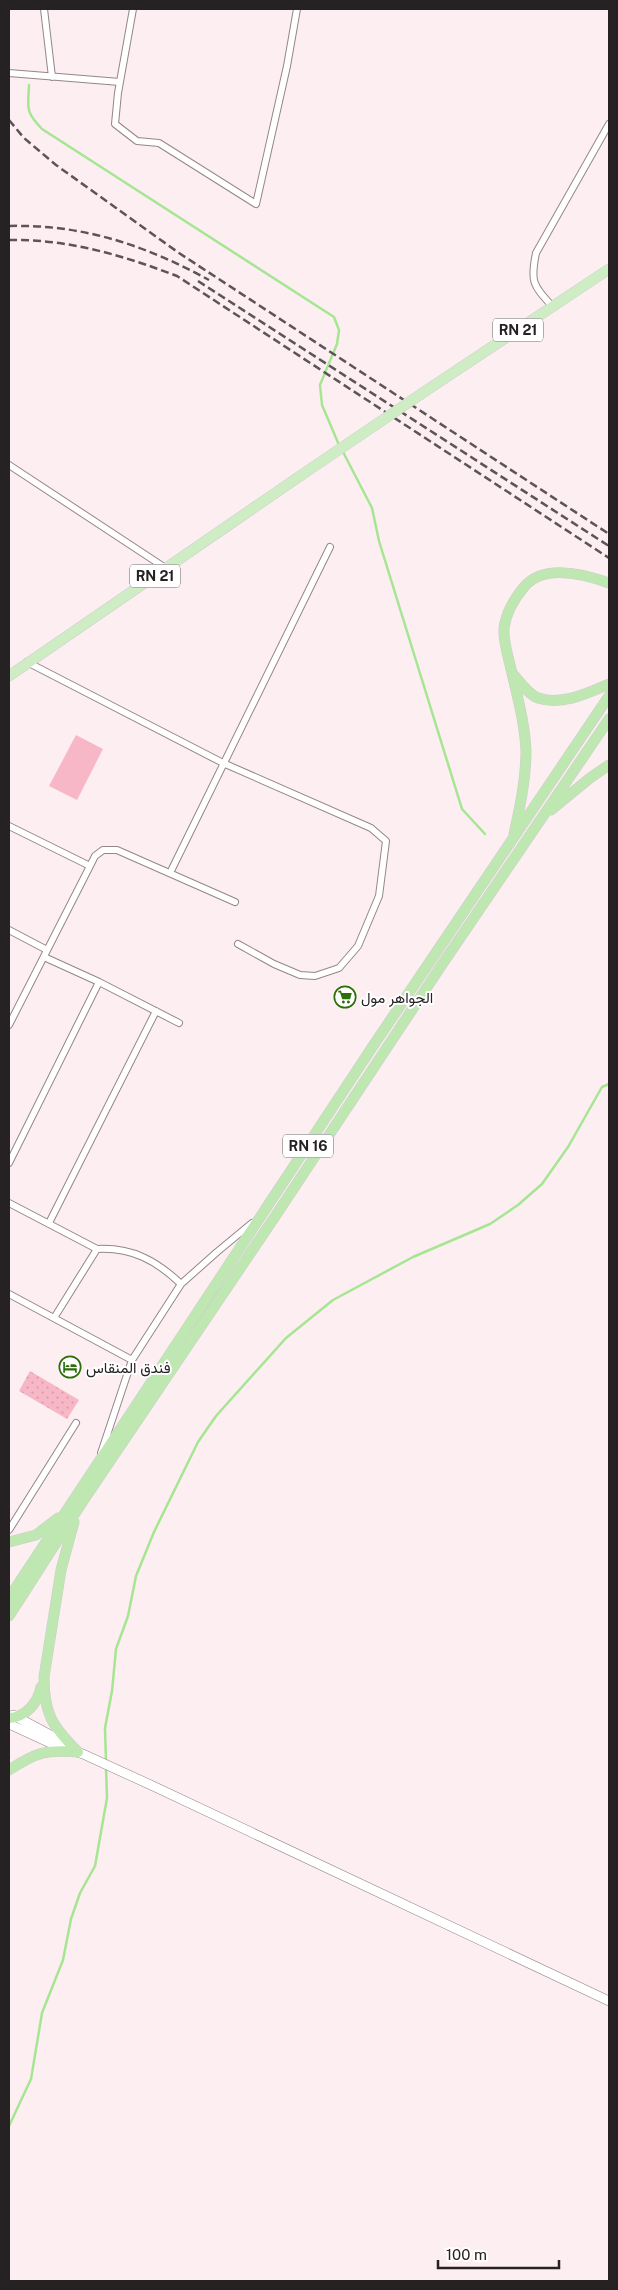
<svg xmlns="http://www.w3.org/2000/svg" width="618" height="2290" viewBox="0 0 618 2290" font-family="'Public Sans',Vazirmatn,sans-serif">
  <defs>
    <pattern id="grass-dots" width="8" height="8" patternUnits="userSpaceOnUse" patternTransform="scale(1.25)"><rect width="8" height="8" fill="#f8b7c7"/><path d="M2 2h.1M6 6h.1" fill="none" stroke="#d49dab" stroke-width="1.8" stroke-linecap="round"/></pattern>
  </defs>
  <rect width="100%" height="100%" fill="#fdeef1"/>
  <!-- grass -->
  <path fill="url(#grass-dots)" d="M30 1371 79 1400 67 1419 19 1391Z"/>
  <!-- garden -->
  <path fill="#f8b7c7" d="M76 735 103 749 77 800 49 786Z"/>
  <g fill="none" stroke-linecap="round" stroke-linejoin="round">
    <!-- stream -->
    <path stroke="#a6e693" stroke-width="2.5" d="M29 85C28 109 25 111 42 129L334 317 339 330 337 344 320 385 322 405 339 445
      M342 450 372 508 379 541 462 809 485 834
      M106 1761 105 1728 112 1691 116 1649 128 1616 136 1576 154 1532 198 1442 216 1416 286 1338 333 1300 413 1257 490 1224 518 1205 542 1184 568 1147 602 1087 609 1084
      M9 2126 31 2079 42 2013 63 1960 71 1919 80 1893 95 1866 107 1798 106 1767"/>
    <!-- minor casing -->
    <g stroke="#948689" stroke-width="8">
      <path id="minor" d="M44 9 52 77
        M133 9 118 93 115 124 137 141 159 143 256 204 287 66 297 9
        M9 73 120 82
        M552 306C533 285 530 282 536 253L609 124
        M9 465 167 569
        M27 662 223 763 371 828 386 841 379 896 358 946 339 968 315 976 300 975 274 964 238 944
        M9 826 90 866
        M170 873 330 547
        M9 930 47 950
        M44 957 99 982 179 1023
        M9 1025 90 866 95 856 103 850H117L235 902
        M9 1163 99 982
        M9 1203 97 1249C132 1247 157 1261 181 1284
        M49 1223 156 1011
        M9 1294 132 1360
        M54 1318 97 1249
        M101 1453 132 1360 181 1284 217 1252 252 1223
        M9 1530 76 1423"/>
    </g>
    <!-- secondary casing -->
    <g stroke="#948689" stroke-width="10">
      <path id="secondary" d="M13 1715 67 1744
        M9 1724 48 1742 83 1754 153 1786 609 2001"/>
    </g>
    <!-- primary casing -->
    <g stroke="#cfcece" stroke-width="11">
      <path id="primary" d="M427 390 609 269
        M9 676 300 476"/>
    </g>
    <!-- trunk casing -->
    <g stroke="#cfcece" stroke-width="11">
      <path id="trunk" d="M513 674C520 682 528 694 538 698 562 706 588 693 609 684
        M551 810 590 778 609 765
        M514 834C520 807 526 779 526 751 525 724 517 695 511 669 508 656 503 641 504 628 506 612 514 599 524 587 544 563 584 574 609 583
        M74 1522 61 1570 44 1677C44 1714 52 1726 78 1752
        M9 1542 36 1535 58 1518
        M9 1598 373 1046 609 696
        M9 1616 81 1504 274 1218 441 966 609 719
        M9 1718C26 1717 38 1703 41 1687
        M9 1770C35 1753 46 1749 78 1752"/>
    </g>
    <!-- minor -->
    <use href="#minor" stroke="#fff" stroke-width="6"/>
    <!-- secondary -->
    <use href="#secondary" stroke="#fff" stroke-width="9"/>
    <!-- primary -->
    <use href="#primary" stroke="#ceedc5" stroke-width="10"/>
    <!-- trunk -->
    <use href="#trunk" stroke="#bee7b2" stroke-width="10"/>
    <!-- rail -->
    <path stroke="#5c5456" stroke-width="2.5" stroke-dasharray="8 4" stroke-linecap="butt" d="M9 120 24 138 56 165 179 253 609 534
      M9 226C82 224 145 245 209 280
      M9 240C68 239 122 255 177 276L609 558
      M198 281 609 546"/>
    <!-- primary-bridge casing -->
    <g stroke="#cfcece" stroke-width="11" stroke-linecap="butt">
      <path id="primary-bridge" d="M300 476 427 390"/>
    </g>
    <!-- primary-bridge -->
    <use href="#primary-bridge" stroke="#ceedc5" stroke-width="10"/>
  </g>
  <!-- icons -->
  <defs>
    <g id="supermarket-ring" transform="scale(1.125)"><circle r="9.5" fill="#fff" stroke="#2b6f0a" stroke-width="1.5"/><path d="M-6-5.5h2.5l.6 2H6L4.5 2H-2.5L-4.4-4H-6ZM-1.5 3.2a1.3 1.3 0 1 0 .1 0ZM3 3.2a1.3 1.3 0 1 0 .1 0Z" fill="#2b6f0a"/></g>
    <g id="hotel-ring" transform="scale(1.125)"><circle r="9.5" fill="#fff" stroke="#2b6f0a" stroke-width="1.5"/><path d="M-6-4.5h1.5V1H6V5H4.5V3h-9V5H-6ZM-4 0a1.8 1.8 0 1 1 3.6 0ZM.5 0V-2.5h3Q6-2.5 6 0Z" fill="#2b6f0a"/></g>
  </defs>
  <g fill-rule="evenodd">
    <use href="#supermarket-ring" x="345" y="997"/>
    <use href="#hotel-ring" x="70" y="1367"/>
  </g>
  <g text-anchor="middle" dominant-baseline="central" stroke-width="4" stroke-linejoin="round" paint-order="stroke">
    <!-- shield labels -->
    <g fill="#fff" stroke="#676464" stroke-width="1">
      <rect x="493" y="318.5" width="50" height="23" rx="4"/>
      <rect x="130" y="564.5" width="50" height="23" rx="4"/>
      <rect x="283" y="1134.5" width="50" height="23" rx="4"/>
    </g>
    <g font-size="14" font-weight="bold" fill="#262122">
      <text x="518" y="330">RN 21</text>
      <text x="155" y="576">RN 21</text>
      <text x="308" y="1146">RN 16</text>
    </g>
    <!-- poi labels -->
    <g font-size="15" fill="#262122" stroke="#fff" text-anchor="start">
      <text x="361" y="997">الجواهر مول</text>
      <text x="86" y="1367">فندق المنقاس</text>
    </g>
  </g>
  <!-- border -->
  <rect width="618" height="2290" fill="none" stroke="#262122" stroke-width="20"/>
  <!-- scale -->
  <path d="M438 2260v8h121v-8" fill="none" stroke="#262122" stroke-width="2.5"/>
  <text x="446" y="2260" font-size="15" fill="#262122" stroke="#ffffff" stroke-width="4" paint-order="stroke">100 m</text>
</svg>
